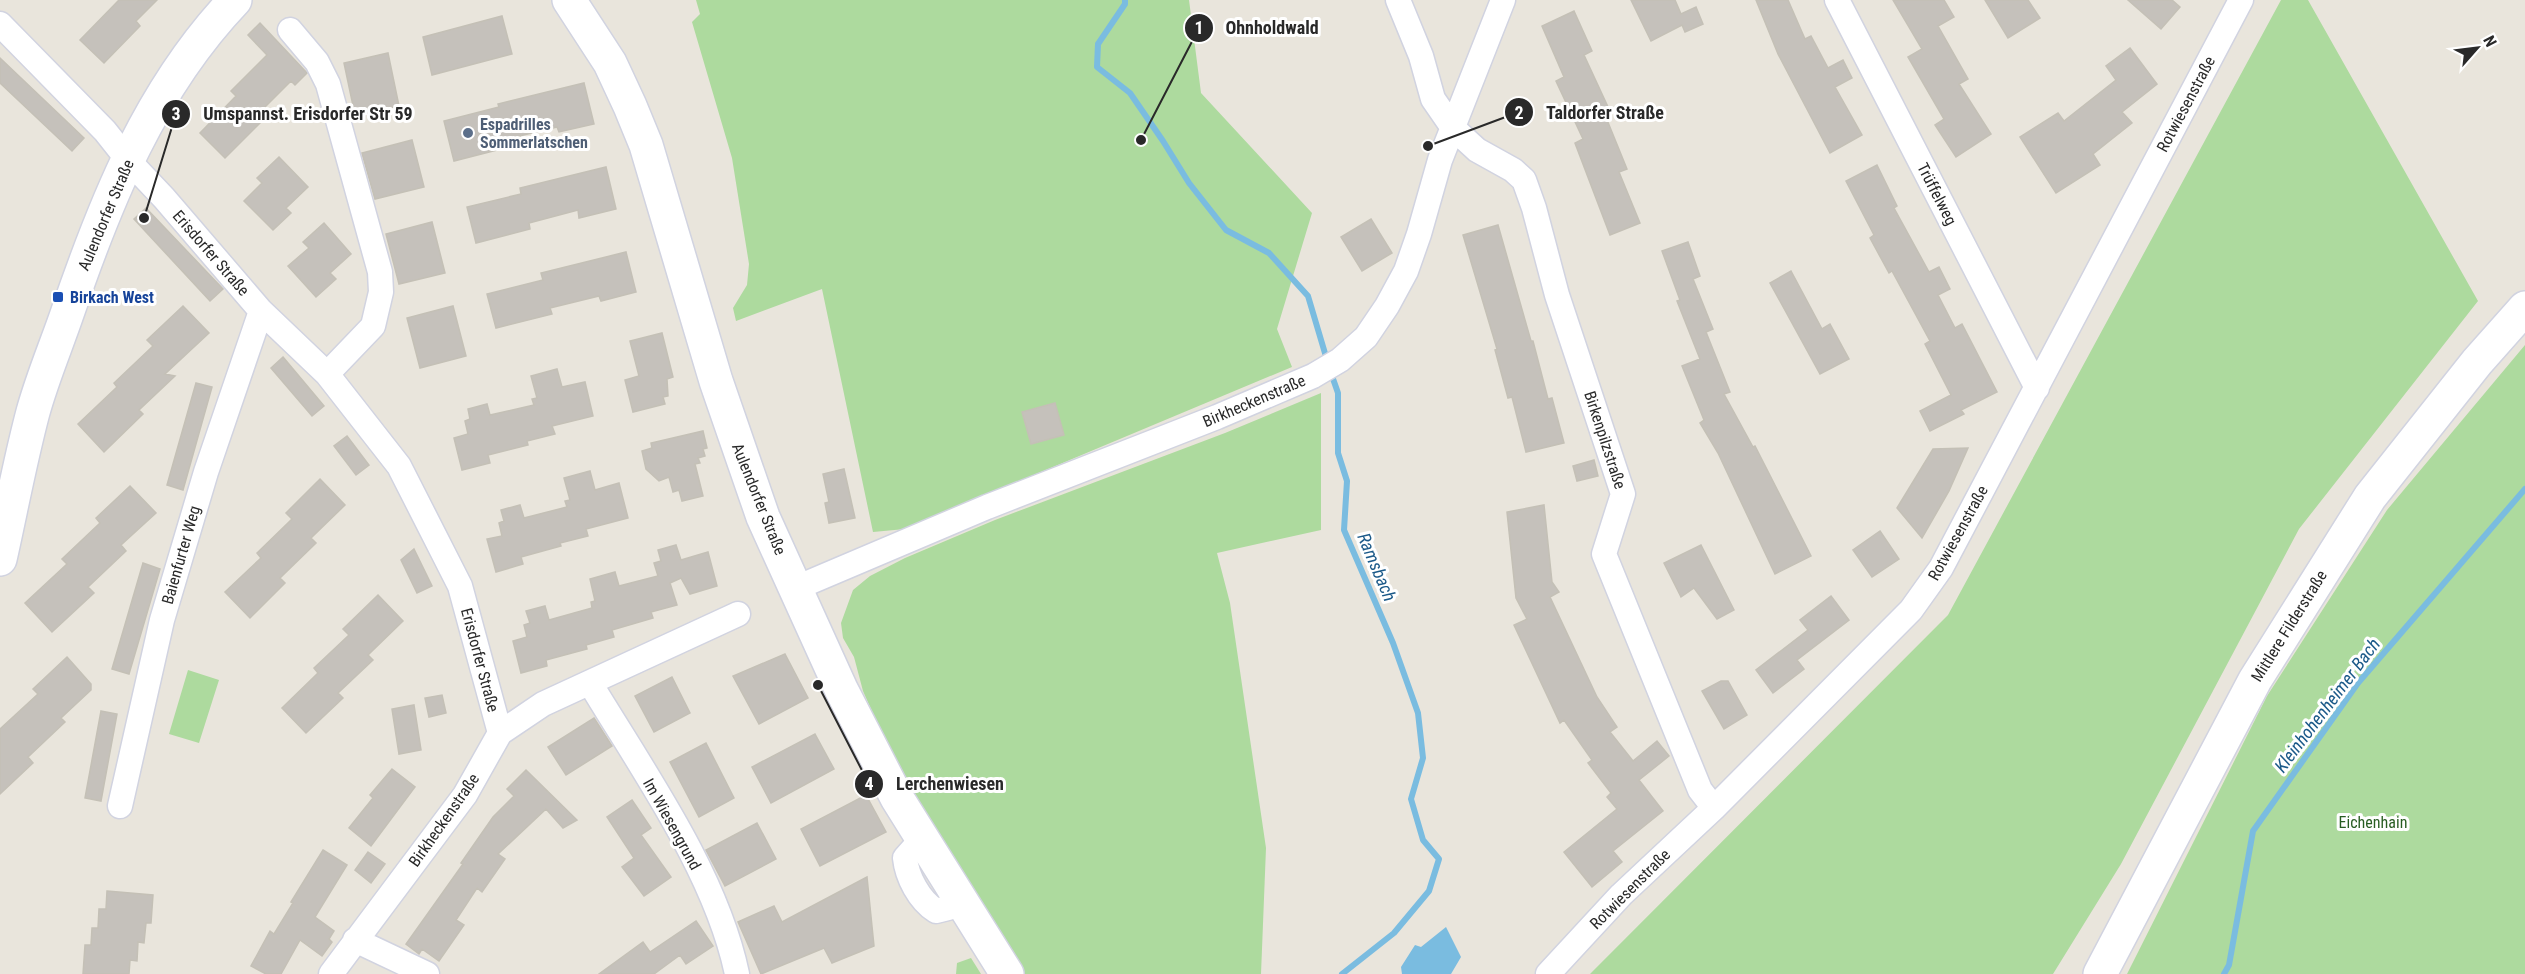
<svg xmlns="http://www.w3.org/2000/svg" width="2525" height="974" viewBox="0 0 2525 974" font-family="'Roboto Condensed',sans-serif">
  <rect width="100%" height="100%" fill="#e9e5dc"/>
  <!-- green -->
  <path fill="#adda9e" d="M696 0H1189L1201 93 1312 213 1277 329 1292 367 905 529 873 532 822 289 736 321 733 308 747 285 749 264 732 158 692 22 700 14Z
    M2281 0H2308L2478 301 2299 529 2121 864 2053 974H1590L1948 615Z
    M2525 345V974H2127L2267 696 2387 510Z
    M1321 393V530L1217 553 1230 603 1266 848 1261 974H1025L921 811 891 755 863 691 854 657 843 638 841 623 853 590 870 576 905 558 995 520 1225 433Z
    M188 670 219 680 199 743 169 734Z
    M971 958 981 974H956L957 963Z"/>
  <!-- water -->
  <path fill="#7abce0" d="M1446 927 1461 957 1451 974H1402L1401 967 1415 945 1421 947Z"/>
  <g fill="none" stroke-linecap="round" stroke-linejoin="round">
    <!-- stream -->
    <path stroke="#7abce0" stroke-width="6" d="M1125 0V4L1098 44 1097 67 1130 93 1163 141 1189 183 1226 230 1269 253 1308 296 1327 360
      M1331 373 1338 393V453L1347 481 1344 530 1393 643 1418 713 1423 758 1411 799 1423 840 1439 859 1429 891 1394 933 1342 974
      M2224 974 2229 965 2253 831 2358 683 2525 489"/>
  </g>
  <!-- building -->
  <path fill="#c5c1bb" stroke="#c4c0b6" stroke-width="1.5" d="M119 0H157L136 21 140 26 104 63 80 40Z
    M1631 0H1675L1681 14 1696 7 1703 24 1685 32 1682 25 1651 41Z
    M1756 0H1788L1805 39 1811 36 1828 68 1843 60 1852 78 1835 87 1862 135 1830 153 1778 54Z
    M1893 0H1944L1954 17 1938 26 1968 79 1959 84 1991 134 1956 157 1935 125 1944 119 1908 57 1922 49Z
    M1985 0H2028L2040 18 2008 38Z
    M2128 0H2172L2180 7 2161 29Z
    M1574 11 1592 51 1584 55 1608 107 1603 110 1627 169 1619 172 1640 223 1610 235 1575 143 1583 139 1556 81 1564 77 1542 26Z
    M502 16 512 54 432 75 423 37Z
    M260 23 307 73 295 85 291 81 256 116 261 122 225 158 200 133 236 96 231 91 267 55 248 35Z
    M2130 48 2157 84 2122 112 2132 123 2093 154 2100 165 2056 193 2020 137 2058 113 2064 121 2116 80 2106 66Z
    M388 53 399 106 355 115 344 63Z
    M0 58 84 138 72 151 0 83Z
    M584 83 594 124 559 132 557 127 507 139 509 147 454 161 444 121 499 107 498 104Z
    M412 140 424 187 375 199 362 153Z
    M279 157 308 187 286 208 291 213 273 230 244 201 262 183 257 178Z
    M1877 165 1897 206 1894 208 1929 272 1939 267 1950 289 1938 295 1955 328 1962 324 1997 392 1961 410 1964 414 1930 431 1920 411 1951 395 1925 344 1930 341 1892 271 1889 273 1870 238 1874 235 1846 181Z
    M606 167 616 209 579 218 578 210 529 223 530 229 476 243 467 207 521 194 520 188Z
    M146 208 223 289 210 301 134 219Z
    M1371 219 1392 253 1362 271 1341 237Z
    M432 222 445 273 399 284 386 234Z
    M324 223 351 254 330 273 336 279 316 297 288 266 309 248 303 242Z
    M1498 225 1531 341H1533L1548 399 1552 398 1564 443 1526 452 1512 397 1508 398 1495 350 1497 349 1463 235Z
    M1688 242 1700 276 1693 279 1713 329 1706 332 1730 392 1724 394 1753 447 1755 446 1811 556 1775 574 1718 453 1700 423 1704 420 1682 366 1700 359 1677 301 1680 300 1662 251Z
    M626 252 636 292 601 301 599 296 550 308 552 314 496 328 487 294 543 280 541 273Z
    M1791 271 1822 329 1830 324 1849 359 1820 374 1770 283Z
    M183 306 209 333 165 374 175 376 139 410 143 414 104 452 78 424 117 387 114 383 153 346 147 340Z
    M453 306 466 356 420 368 407 318Z
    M662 333 673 377 667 379 668 396 663 397 665 404 633 412 625 380 639 376 630 341Z
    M283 357 324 406 312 416 271 368Z
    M557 369 562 387 585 382 593 416 552 426 555 434 527 441 528 445 488 455 490 463 462 470 454 438 468 434 465 421 470 419 468 409 487 404 490 415 534 405 532 399 537 398 531 376Z
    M196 383 212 387 183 490 167 485Z
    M1055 403 1064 435 1031 444 1022 412Z
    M703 431 707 448 703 449 705 456 698 458 700 463 695 464 703 496 682 501 679 490 673 492 669 477 659 481 646 469 642 451 652 448 651 443Z
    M347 436 369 465 356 475 334 446Z
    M1968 448 1949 491 1922 538 1897 508 1933 449Z
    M1594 460 1598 476 1577 481 1573 466Z
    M844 469 855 518 829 523 825 503 829 502 823 474Z
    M590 471 595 490 619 483 628 518 586 529 588 536 560 543 561 546 521 557 523 564 496 572 487 539 502 536 499 523 504 521 501 510 520 505 524 518 567 507 565 501 570 500 564 478Z
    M320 479 345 505 311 538 316 543 280 578 285 583 250 618 225 592 261 558 257 553 292 519 286 513Z
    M130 486 156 513 121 545 126 551 88 587 94 593 52 632 25 603 67 564 62 559 100 523 96 518Z
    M1544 505 1552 582 1559 592 1550 597 1597 697 1617 727 1610 732 1633 761 1657 741 1669 756 1639 780 1663 811 1613 851 1622 862 1592 887 1564 852 1617 809 1607 797 1611 793 1588 763 1592 760 1564 720 1560 723 1514 625 1527 619 1516 598 1507 512Z
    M1880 531 1899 559 1872 577 1853 550Z
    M676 545 681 560 708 552 717 586 690 594 681 578 670 583 677 605 651 612 653 618 612 630 614 637 586 645 587 649 546 660 547 666 521 673 513 641 527 637 524 625 530 623 526 611 545 606 549 620 592 608 591 602 595 601 590 579 615 572 619 586 658 576 654 563 661 561 658 550Z
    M1701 545 1734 610 1717 619 1694 588 1681 597 1664 563Z
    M414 549 432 586 417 593 401 560Z
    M143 563 160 569 129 674 112 669Z
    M378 595 403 621 368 655 373 660 338 693 343 698 306 733 282 708 318 673 314 668 349 635 343 629Z
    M1831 596 1849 620 1797 660 1804 669 1773 693 1756 670 1808 630 1800 620Z
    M785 654 808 698 759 724 733 676Z
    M67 657 91 684V690L61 718 65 722 28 757 33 763 0 794V729L38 694 33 689Z
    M672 677 690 713 654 732 635 696Z
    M1721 681H1728L1747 715 1724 729 1702 691Z
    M442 695 446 713 429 717 425 698Z
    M414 705 421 750 399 754 392 709Z
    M101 711 117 714 101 801 85 798Z
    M594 718 612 746 566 775 548 747Z
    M815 734 834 769 771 803 752 767Z
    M706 743 734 798 699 817 670 762Z
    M392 769 415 787 371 846 349 828 373 798 370 795Z
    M526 770 577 820 563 828 546 809 498 854 505 859 482 892 477 888 456 920 464 925 439 961 422 949 419 954 406 944 463 864 461 863 493 817 514 796 507 789Z
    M866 795 886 832 820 866 801 829Z
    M632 800 651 828 641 835 671 877 644 896 622 867 634 858 607 817Z
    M757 823 776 859 725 886 706 850Z
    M323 850 347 865 315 917 334 931 329 939 332 942 322 956 300 940 281 974H266L251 966 270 931 274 934 293 903 291 902Z
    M368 852 385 864 371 883 355 870Z
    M867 877 874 946 832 963 824 948 761 974 738 922 774 906 782 922Z
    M107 891 153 895 151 923H146L144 943 138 942 137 961 130 960 129 974H83L85 945H91L92 928H98L99 909H106Z
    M696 921 713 946 686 964 680 955 654 974H599L643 942 650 952Z"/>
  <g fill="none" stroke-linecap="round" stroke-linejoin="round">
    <!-- street casing -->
    <g stroke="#d1d3e0" stroke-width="27">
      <path id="street" d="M1398 0 1421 56 1433 99 1453 128 1477 150 1513 170 1524 180 1534 208 1557 295 1623 494 1604 554 1700 790 1714 808
        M1837 0 2037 388
        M0 24 105 131 128 160 164 198 261 311 327 374 399 466 460 586 500 733
        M290 30 317 62 328 84 380 272 381 292 373 326 327 374
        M796 588 987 507 1217 417 1313 376 1340 360 1366 337 1387 306 1406 271 1419 234 1440 160 1503 0
        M590 683C643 771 716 873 737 974
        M120 806 162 620 206 472 261 311
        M913 849 905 858C907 877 919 900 936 911L948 908
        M355 940 427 974
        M331 974 465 795 500 733 543 704 738 614
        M1548 974 1621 895 1714 808 1911 610 1941 568 2241 0"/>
    </g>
    <!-- secondary casing -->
    <g stroke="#d1d3e0" stroke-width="36">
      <path id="secondary" d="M569 0 610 63 630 106 646 145 716 381 763 517 841 689 897 798 1007 974
        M0 559C11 510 20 461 33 412 42 379 56 346 67 314 106 200 151 88 235 0
        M2100 974 2255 680 2370 497 2477 362 2525 308"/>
    </g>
    <!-- street -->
    <use href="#street" stroke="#fff" stroke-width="24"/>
    <!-- secondary -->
    <use href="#secondary" stroke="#fff" stroke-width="33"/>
  </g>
  <!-- markers -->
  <circle fill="#5c6f8a" stroke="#fff" stroke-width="2" cx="468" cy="133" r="6"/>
  <rect fill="#1a4fb4" stroke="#fff" stroke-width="2" x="52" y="291" width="12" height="12" rx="3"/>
  <g text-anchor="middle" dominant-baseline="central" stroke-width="6" stroke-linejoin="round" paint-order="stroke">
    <!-- street labels -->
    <g font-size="16" fill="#292929" stroke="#fff">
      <text transform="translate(2186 104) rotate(-62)">Rotwiesenstraße</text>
      <text transform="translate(1937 194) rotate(63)">Trüffelweg</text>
      <text transform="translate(106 215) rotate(-67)">Aulendorfer Straße</text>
      <text transform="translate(211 253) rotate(49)">Erisdorfer Straße</text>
      <text transform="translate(1254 401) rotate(-23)">Birkheckenstraße</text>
      <text transform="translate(1605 440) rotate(72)">Birkenpilzstraße</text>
      <text transform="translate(759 499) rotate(68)">Aulendorfer Straße</text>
      <text transform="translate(1958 533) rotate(-61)">Rotwiesenstraße</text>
      <text transform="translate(181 555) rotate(-74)">Baienfurter Weg</text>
      <text transform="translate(2289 626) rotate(-58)">Mittlere Filderstraße</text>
      <text transform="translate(480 660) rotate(75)">Erisdorfer Straße</text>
      <text transform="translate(444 820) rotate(-55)">Birkheckenstraße</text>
      <text transform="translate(672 824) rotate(61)">Im Wiesengrund</text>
      <text transform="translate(1630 889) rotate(-45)">Rotwiesenstraße</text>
    </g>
    <!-- service labels -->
    <g font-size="16" font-weight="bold" fill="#4e5e75" stroke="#fff" text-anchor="start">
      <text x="480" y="124">Espadrilles<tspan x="480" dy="18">Sommerlatschen</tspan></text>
    </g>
    <!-- transit labels -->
    <g font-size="16" font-weight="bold" fill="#164399" stroke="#fff" text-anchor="start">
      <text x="70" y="297">Birkach West</text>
    </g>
    <!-- park labels -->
    <g font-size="16" fill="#285d22" stroke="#fff">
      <text x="2373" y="822">Eichenhain</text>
    </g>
    <!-- water labels -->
    <g font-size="18" font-style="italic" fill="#1c5a89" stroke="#fff">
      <text transform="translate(1377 567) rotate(67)">Ramsbach</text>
      <text transform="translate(2327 705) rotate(-53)">Kleinhohenheimer Bach</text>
    </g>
  </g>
  <!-- callouts -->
  <path fill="none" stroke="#292929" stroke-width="2" d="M1141 140L1199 28M1428 146L1519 112M144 218L176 114M818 685L869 784"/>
  <g fill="#292929" stroke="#fff" stroke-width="2">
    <circle cx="1141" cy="140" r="6"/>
    <circle cx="1428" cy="146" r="6"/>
    <circle cx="144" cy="218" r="6"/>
    <circle cx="818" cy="685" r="6"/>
    <circle cx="1199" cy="28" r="15"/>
    <circle cx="1519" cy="112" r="15"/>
    <circle cx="176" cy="114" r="15"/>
    <circle cx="869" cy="784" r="15"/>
  </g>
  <g font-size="18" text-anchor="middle" font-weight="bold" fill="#fff">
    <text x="1199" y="34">1</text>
    <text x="1519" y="119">2</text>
    <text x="176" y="120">3</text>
    <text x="869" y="790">4</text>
  </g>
  <g font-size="18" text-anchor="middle" font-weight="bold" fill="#292929" stroke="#fff" stroke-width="6" stroke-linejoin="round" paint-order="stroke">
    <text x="1272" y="34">Ohnholdwald</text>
    <text x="1605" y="119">Taldorfer Straße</text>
    <text x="308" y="120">Umspannst. Erisdorfer Str 59</text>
    <text x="950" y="790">Lerchenwiesen</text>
  </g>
  <!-- north arrow -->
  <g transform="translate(2477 48) rotate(62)" stroke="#ffffff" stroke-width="4.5" paint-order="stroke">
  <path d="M0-4.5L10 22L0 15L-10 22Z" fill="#292929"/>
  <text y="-9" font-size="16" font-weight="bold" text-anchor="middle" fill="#292929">N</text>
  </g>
</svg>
